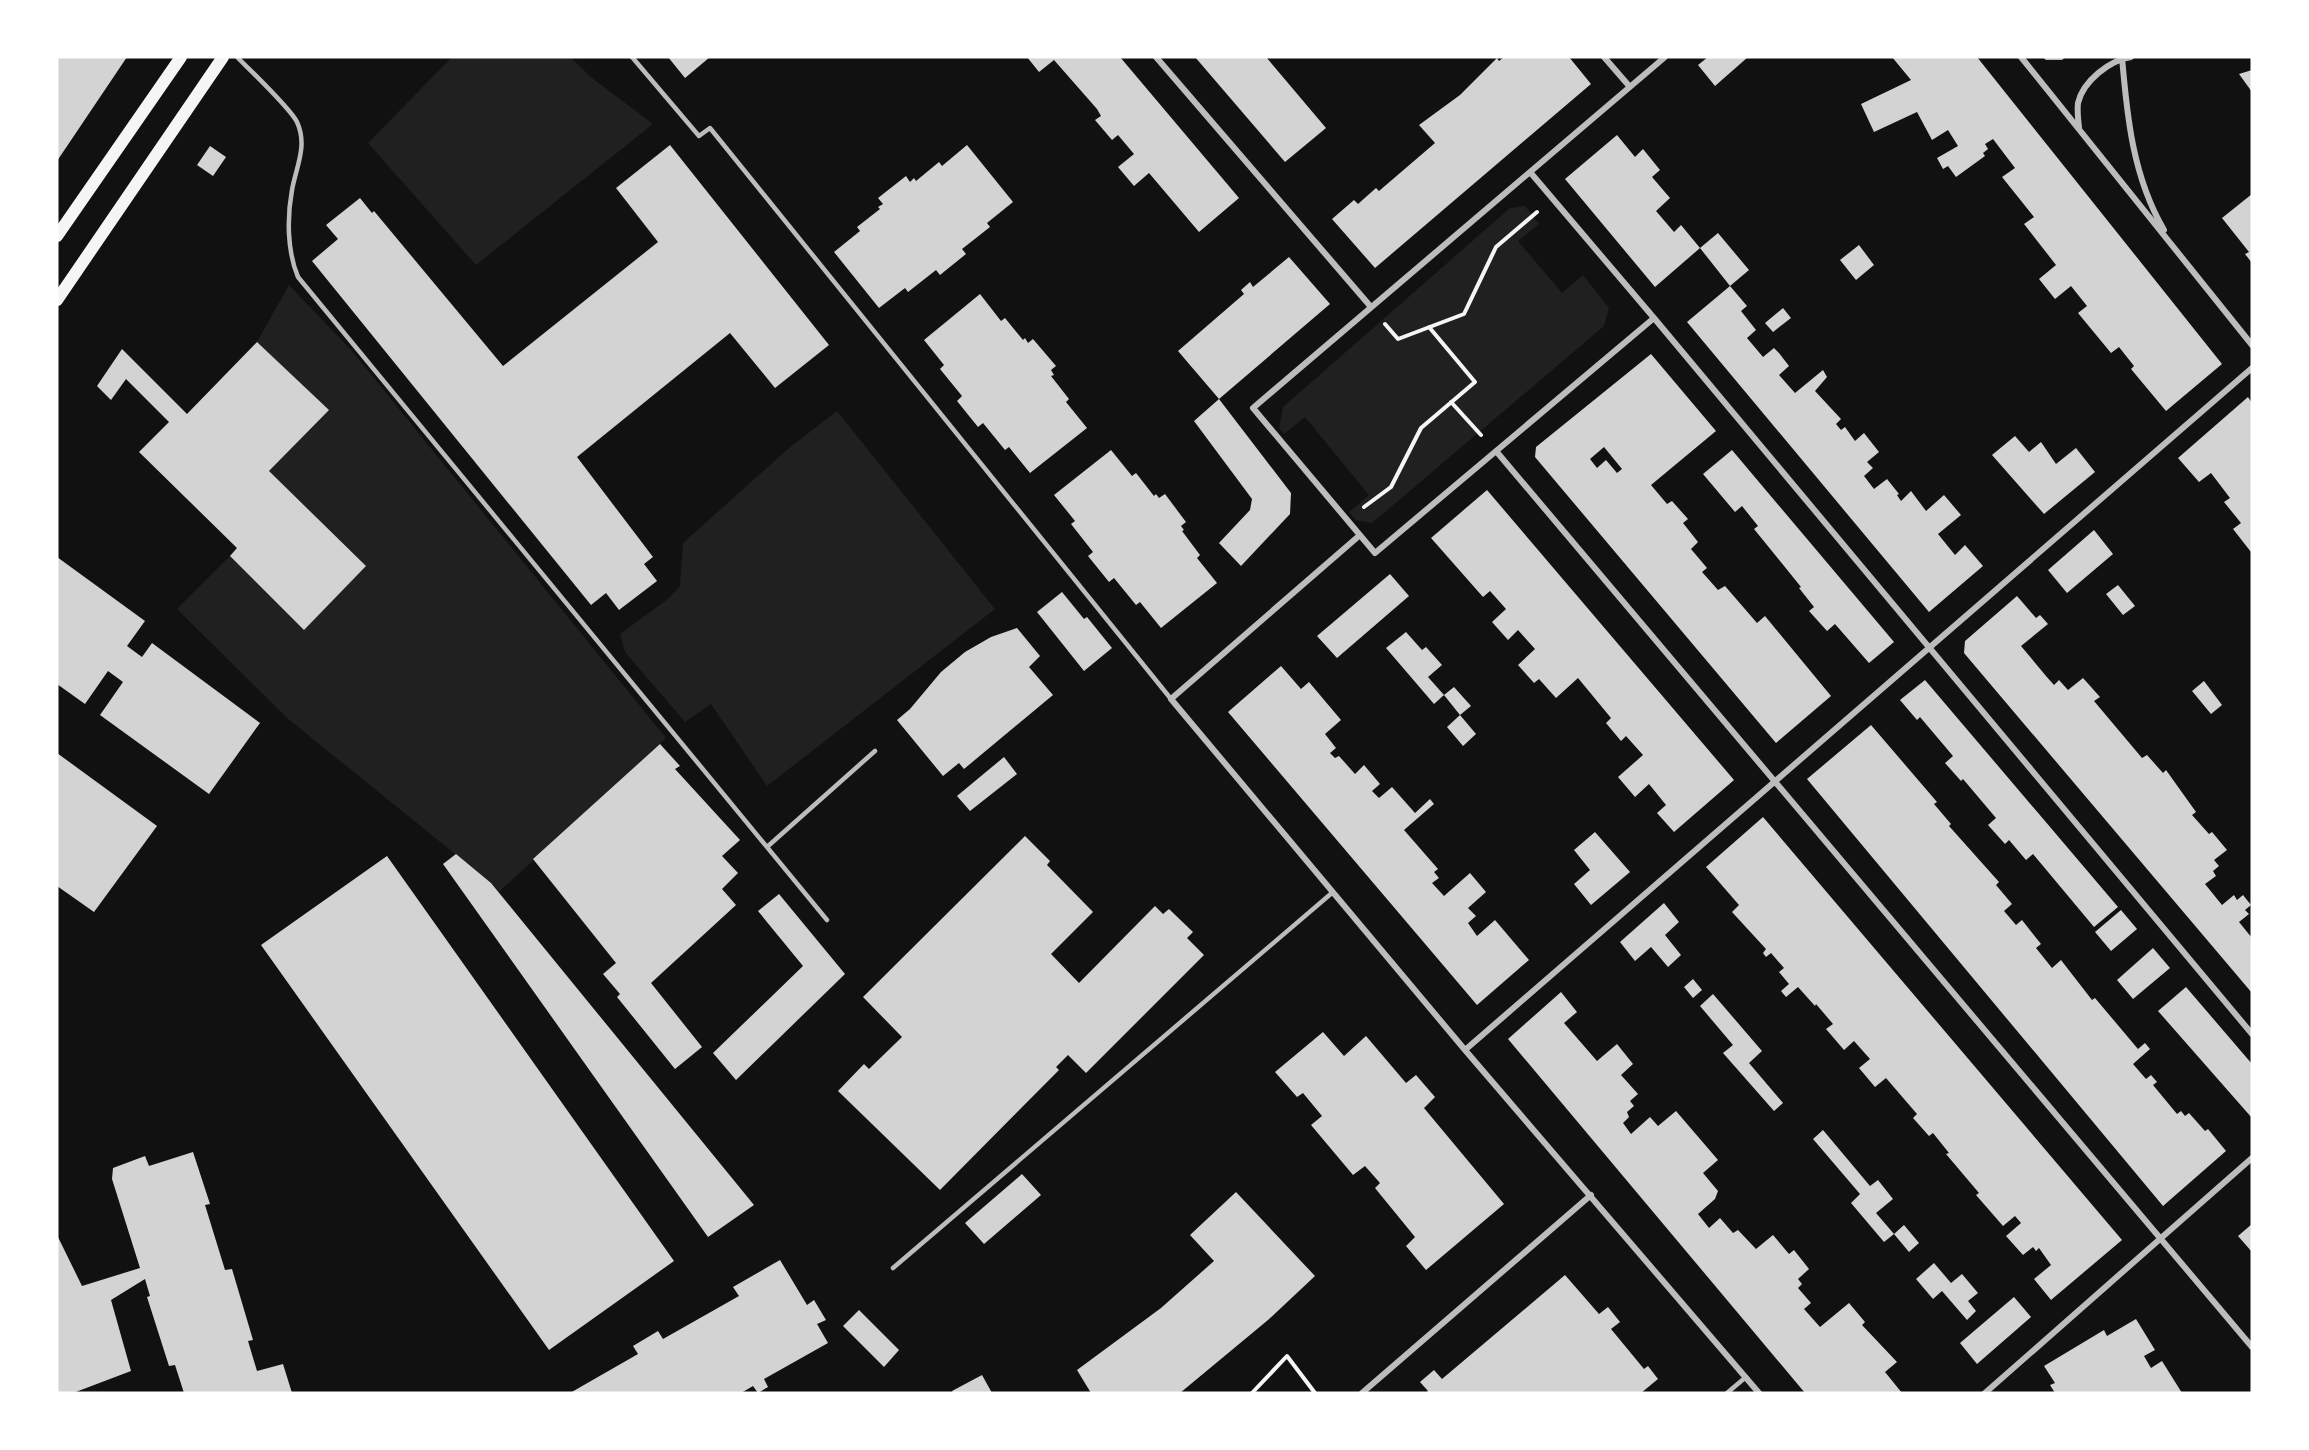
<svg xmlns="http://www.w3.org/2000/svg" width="2309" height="1450" viewBox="0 0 2309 1450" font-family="Literata,serif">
  <rect width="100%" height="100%" fill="#111"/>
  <!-- green -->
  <path fill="#202020" d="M452 57H570L592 78 653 124 476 265 368 143Z
    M1525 206 1539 224 1518 241 1562 293 1583 275 1609 308 1604 326 1372 523 1356 520 1349 512 1369 495 1305 417 1284 434 1279 428 1283 407 1510 208Z
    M289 285 352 351 666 738 499 892 491 883 287 718 177 609 230 556 304 629 366 566 269 471 329 410 257 342Z
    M837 411 995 609 767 786 711 704 685 722 625 652 620 634 668 599 680 586 683 543 789 448Z"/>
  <!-- building -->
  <path fill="#d3d3d3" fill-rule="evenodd" d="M57 57H127L57 161Z
    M668 57H710L685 78Z
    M1027 57H1120L1239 198 1199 232 1149 173 1134 186 1118 167 1134 154 1118 135 1112 140 1095 120 1101 116 1097 109 1054 60 1039 72Z
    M1195 57H1266L1326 128 1285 162Z
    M1504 57H1569L1591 84 1375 268 1332 219 1354 200 1358 204 1376 188 1379 191 1435 143 1419 125 1460 95 1497 58 1499 61Z
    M1708 57H1748L1715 86 1698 65Z
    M1892 57H1977L2222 364 2166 411 2131 369 2134 366 2119 347 2111 353 2078 313 2087 306 2071 286 2055 299 2039 279 2056 265 2024 224 2034 217 2002 177 2015 168 1993 139 1985 144 1988 149 1983 153 1985 156 1956 177 1948 166 1943 169 1937 158 1958 146 1948 130 1932 140 1917 112 1874 132 1861 104 1911 80Z
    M2252 70V92L2239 74Z
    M1617 135 1635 157 1643 149 1660 170 1652 177 1670 198 1656 211 1674 232 1681 225 1700 248 1655 287 1565 179Z
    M670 145 829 345 775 388 730 333 577 457 653 557 644 564 657 581 619 610 606 593 591 605 312 261 338 239 326 225 360 198 372 213 374 211 503 366 658 242 616 188Z
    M967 145 1013 202 987 223 990 227 962 249 966 254 940 275 936 270 908 292 905 288 879 308 834 252 860 231 857 227 880 209 878 207 883 204 878 198 906 176 910 182 914 178 916 181 939 162 942 166Z
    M210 146 226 157 213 176 197 165Z
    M2252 194V263L2245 254 2249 252 2222 218Z
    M1718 233 1749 270 1730 286 1700 248Z
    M1859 245 1874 265 1856 280 1840 260Z
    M1289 257 1330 304 1219 399 1178 351 1244 294 1241 290 1250 282 1253 287Z
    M1730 286 1747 306 1741 311 1756 330 1747 338 1763 357 1774 348 1779 353 1789 366 1779 375 1795 393 1823 370 1827 377 1815 391 1841 419 1836 424 1841 430 1845 427 1855 441 1864 433 1879 452 1867 462 1873 468 1864 476 1874 489 1887 479 1899 494 1897 495 1901 501 1911 491 1926 511 1944 495 1961 515 1938 534 1955 555 1965 545 1983 566 1929 612 1687 322Z
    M980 294 1001 321 1005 318 1023 340 1025 338 1028 343 1033 339 1056 366 1051 370 1054 375 1051 376 1069 399 1066 402 1087 428 1030 473 1009 447 1005 450 983 423 978 427 957 401 962 396 940 369 944 365 924 340Z
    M1783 308 1791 318 1773 332 1765 323Z
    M257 342 329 410 269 471 366 566 304 630 230 556 237 548 139 452 169 422 126 379 111 400 97 386 122 349 187 414Z
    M1651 354 1716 431 1651 485 1667 504 1672 501 1688 519 1683 523 1698 542 1691 549 1707 568 1702 572 1718 590 1725 586 1757 623 1765 616 1831 696 1776 743 1535 457 1536 447ZM1604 447 1622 469 1617 473 1606 460 1597 468 1590 459Z
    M2248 397 2252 403 2251 552 2233 529 2241 523 2224 502 2230 498 2211 473 2199 482 2178 458Z
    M1219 399 1291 493 1290 514 1241 566 1219 543 1250 510 1252 499 1194 421Z
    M2015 436 2029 452 2041 442 2056 464 2076 448 2095 472 2044 514 1992 455Z
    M1111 450 1132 476 1136 473 1154 496 1156 494 1159 498 1165 494 1186 522 1181 526 1184 530 1182 531 1200 555 1197 558 1217 583 1161 628 1140 602 1136 605 1114 578 1109 582 1088 556 1093 552 1071 524 1075 521 1054 495Z
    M1732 450 1894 642 1869 663 1835 624 1827 631 1809 611 1814 607 1799 588 1801 587 1754 529 1758 526 1742 506 1735 512 1703 474Z
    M1487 490 1734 780 1674 832 1657 813 1666 805 1649 784 1635 797 1618 777 1643 755 1626 736 1621 741 1606 723 1611 718 1578 678 1556 698 1539 679 1534 683 1518 665 1535 649 1518 630 1508 640 1492 622 1506 609 1490 591 1483 597 1431 538Z
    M2094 530 2113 554 2067 593 2048 570Z
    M57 557 145 621 127 646 142 657 152 643 260 723 209 794 100 715 123 682 108 671 85 704 57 684Z
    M1390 574 1409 596 1337 658 1317 636Z
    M2118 585 2135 606 2123 615 2106 594Z
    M1062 592 1084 619 1087 617 1112 648 1084 671 1037 612Z
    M2017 596 2036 618 2040 615 2048 624 2021 646 2046 676 2054 685 2059 680 2068 690 2083 678 2100 697 2094 701 2142 758 2147 755 2163 773 2166 770 2196 812 2192 815 2209 834 2212 832 2227 850 2214 860 2219 866 2213 871 2216 876 2205 884 2222 905 2234 895 2237 900 2243 895 2251 905 2245 910 2249 914 2239 922 2252 938V993L1964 653 1965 641Z
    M1017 628 1040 656 1029 667 1053 695 964 769 959 763 943 776 897 720 910 709 941 672 965 652 991 637Z
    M1406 632 1422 650 1426 647 1442 665 1428 677 1444 695 1434 704 1386 648Z
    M1281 666 1301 689 1309 682 1341 720 1325 734 1336 748 1330 753 1335 758 1339 756 1355 774 1364 765 1380 784 1372 791 1379 798 1392 787 1415 813 1430 799 1434 804 1404 830 1438 869 1434 872 1439 878 1432 883 1444 896 1470 873 1486 892 1468 908 1476 916 1468 923 1477 936 1495 920 1529 960 1477 1005 1228 712Z
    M1925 680 2118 907 2094 927 2033 854 2026 860 2009 840 2005 844 1988 825 1996 818 1963 779 1961 781 1945 763 1953 756 1920 717 1917 720 1900 700Z
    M2204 681 2222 705 2211 714 2192 691Z
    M1454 687 1471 706 1460 715 1476 734 1463 746 1447 727 1460 715 1444 695Z
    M1871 725 1937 802 1934 804 1951 824 1949 826 1999 882 1996 885 2012 904 2004 911 2016 925 2022 920 2041 944 2036 948 2052 968 2061 960 2092 1000 2095 998 2138 1049 2145 1043 2150 1049 2133 1064 2146 1079 2151 1075 2157 1082 2153 1085 2177 1114 2181 1111 2185 1116 2189 1113 2205 1131 2208 1129 2226 1151 2163 1206 1807 779Z
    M660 744 680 766 675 769 740 840 722 856 738 873 722 889 736 905 651 983 702 1047 675 1069 617 997 620 994 603 974 616 963 533 859Z
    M57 753 157 826 94 912 57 886Z
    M1004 757 1017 774 970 811 957 796Z
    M1763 817 2122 1240 2051 1300 2034 1279 2051 1265 2039 1248 2036 1251 2033 1247 2023 1255 2006 1236 2021 1223 2015 1216 2003 1226 1976 1195 1979 1193 1946 1154 1949 1153 1933 1133 1929 1136 1913 1118 1917 1114 1886 1078 1875 1087 1859 1068 1870 1059 1854 1041 1844 1050 1826 1029 1833 1024 1816 1004 1815 1006 1798 987 1786 997 1781 991 1789 984 1779 972 1784 968 1771 953 1766 957 1763 953 1766 949 1732 912 1739 905 1706 867Z
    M1595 832 1630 872 1591 905 1574 884 1590 870 1574 850Z
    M1025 836 1050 861 1047 865 1093 912 1051 954 1079 983 1155 906 1163 914 1169 909 1193 932 1187 938 1204 955 1086 1073 1068 1055 1056 1067 1059 1070 940 1190 838 1091 864 1064 869 1069 902 1037 863 997Z
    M456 854 491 883 754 1205 708 1237 443 864Z
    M387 856 674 1261 549 1350 261 945Z
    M779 894 845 974 736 1080 713 1053 803 966 758 911Z
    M1664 903 1679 922 1665 935 1681 955 1668 967 1651 947 1635 961 1620 942Z
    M2121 910 2137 929 2111 951 2095 932Z
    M2153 948 2170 968 2133 999 2117 980Z
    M1693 979 1702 990 1693 998 1684 987Z
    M2186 987 2252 1064V1118L2158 1011Z
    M1561 992 1577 1012 1564 1023 1597 1061 1617 1044 1633 1064 1621 1075 1638 1094 1630 1101 1634 1106 1627 1112 1629 1117 1623 1123 1631 1134 1650 1117 1658 1126 1676 1111 1718 1160 1703 1173 1718 1191 1715 1199 1698 1214 1709 1228 1720 1218 1733 1233 1738 1230 1756 1249 1773 1235 1789 1254 1794 1250 1809 1269 1798 1279 1802 1284 1798 1288 1811 1303 1804 1309 1820 1327 1849 1303 1865 1322 1862 1325 1897 1362 1885 1372 1902 1393H1805L1508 1039Z
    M1713 994 1762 1051 1749 1063 1783 1103 1774 1111 1723 1053 1733 1045 1700 1006Z
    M1323 1032 1344 1056 1366 1036 1406 1083 1416 1075 1435 1097 1424 1108 1504 1204 1426 1270 1406 1246 1415 1237 1375 1188 1380 1183 1365 1166 1353 1175 1311 1125 1322 1116 1303 1093 1297 1097 1275 1072Z
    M1823 1130 1870 1186 1878 1180 1893 1199 1876 1213 1894 1234 1884 1242 1851 1203 1860 1194 1813 1139Z
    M193 1152 210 1204 205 1205 225 1270 232 1269 253 1340 248 1341 257 1371 283 1364 292 1393H184L175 1365 169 1366 147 1297 150 1296 145 1279 111 1300 131 1371 73 1393H57V1235L82 1286 140 1268 112 1179 113 1168 145 1156 149 1166Z
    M1022 1174 1041 1195 984 1244 965 1223Z
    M1236 1192 1315 1276 1268 1320 1180 1393H1091L1077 1370 1161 1308 1214 1261 1190 1235Z
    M2252 1224V1252L2238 1236Z
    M1904 1225 1919 1243 1909 1252 1894 1234Z
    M780 1260 807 1305 814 1300 826 1320 817 1324 828 1343 764 1379 768 1387 758 1393 753 1386 741 1393H570L638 1354 633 1346 658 1331 663 1339 739 1296 733 1287Z
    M1934 1263 1951 1283 1962 1274 1978 1293 1968 1301 1976 1311 1967 1320 1942 1291 1933 1299 1916 1279Z
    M1565 1275 1599 1314 1608 1307 1620 1322 1611 1329 1644 1369 1648 1366 1658 1379 1641 1393H1426L1428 1391 1420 1382 1434 1370 1442 1379Z
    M2014 1297 2031 1317 1977 1364 1960 1343Z
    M859 1310 899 1350 884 1367 843 1326Z
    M2136 1319 2155 1350 2144 1356 2151 1368 2162 1361 2182 1393H2055L2050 1385 2055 1383 2044 1366 2104 1330 2107 1336Z
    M982 1375 992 1393H953L952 1391Z"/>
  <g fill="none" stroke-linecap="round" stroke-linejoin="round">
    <!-- path -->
    <path stroke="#f5f5f5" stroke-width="4" d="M1385 324 1398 339 1464 314 1496 247 1537 212
      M1451 402 1481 435
      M1364 507 1391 487 1421 428 1475 382 1429 327
      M1252 1393 1287 1356 1315 1393"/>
    <!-- service -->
    <path stroke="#bcbcbc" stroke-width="4.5" d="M237 57C250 70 290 108 297 122 308 146 296 167 292 190 287 217 287 251 298 277L827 920
      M632 57 699 136 710 128 1171 699
      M767 847 875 751
      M893 1268 1333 892
      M1727 1393 1746 1377"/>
    <!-- minor -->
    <path stroke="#bcbcbc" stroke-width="6" d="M1156 57 1371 307
      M1604 57 1630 87
      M2021 57 2252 345
      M2047 57H2061
      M2122 57C2127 117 2133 177 2164 230
      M2079 127C2078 119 2077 111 2078 103 2083 81 2110 60 2131 57
      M1530 172 1654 318 1375 553 1253 408 1665 57
      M1654 318 2252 1034
      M1496 451 2252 1347
      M1360 535 1171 699 1465 1050 1759 1393
      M1465 1050 2252 368
      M1362 1393 1591 1195
      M1985 1393 2252 1158"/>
    <!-- secondary -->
    <path stroke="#f5f5f5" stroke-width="12" d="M57 236 181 57
      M57 300 223 57"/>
  </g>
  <!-- border -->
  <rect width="2309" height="1450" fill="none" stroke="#ffffff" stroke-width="117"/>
</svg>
